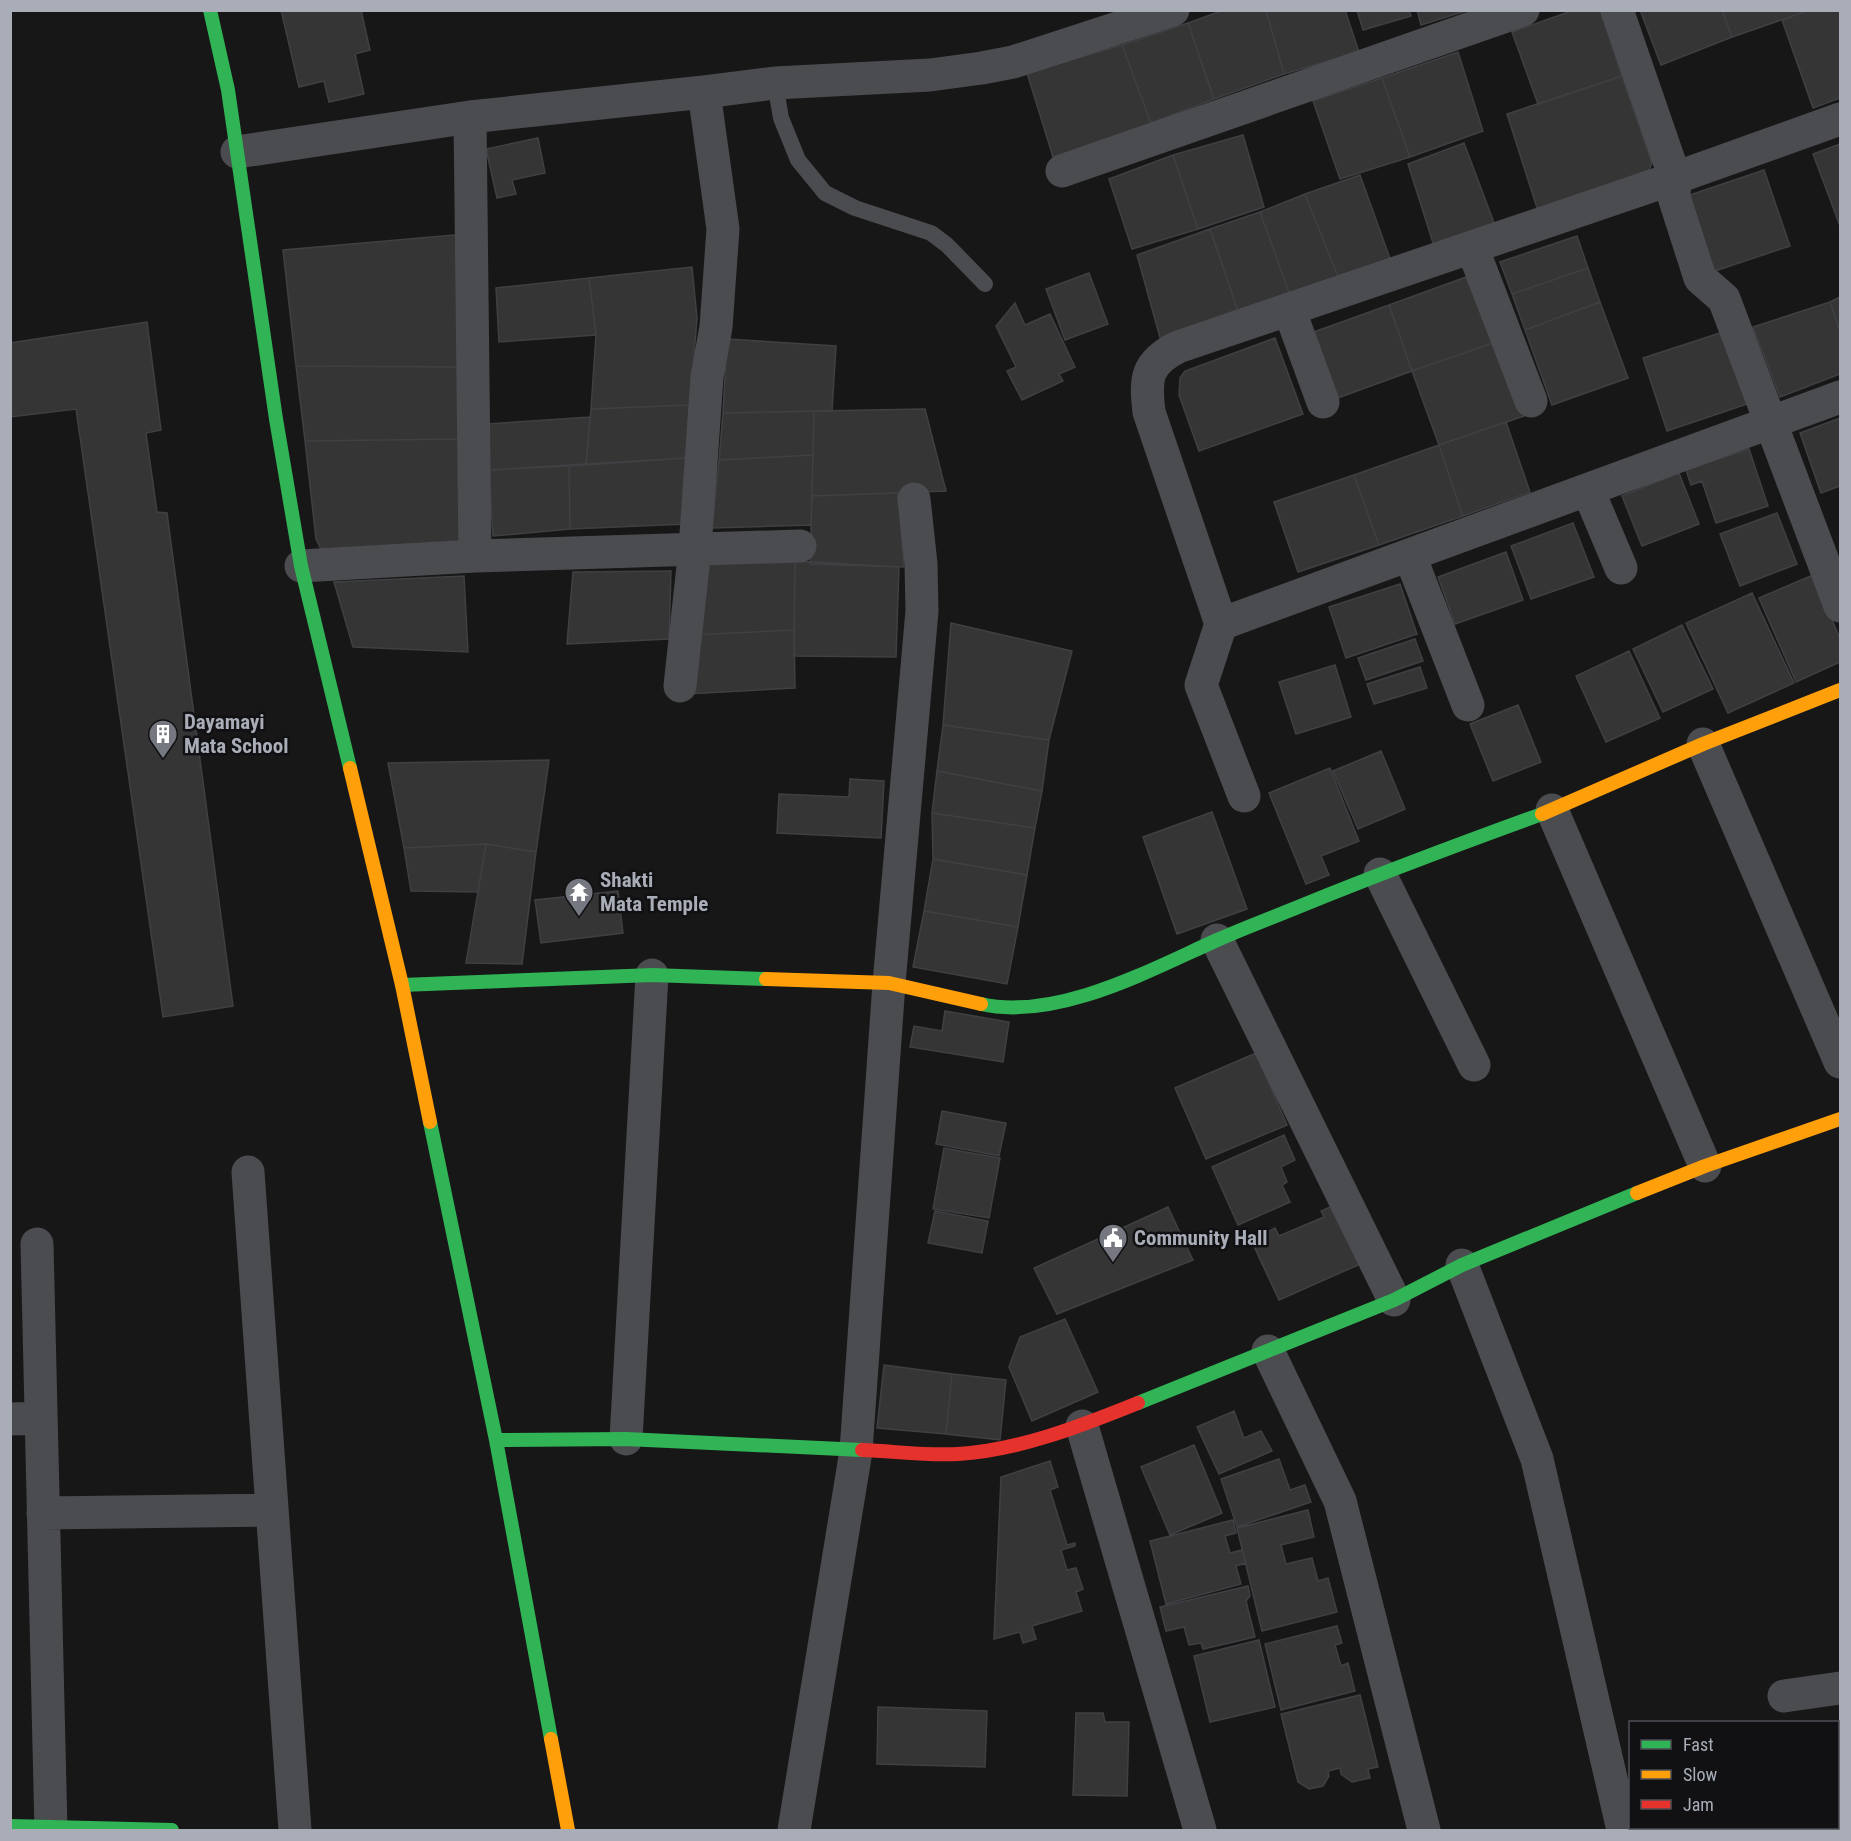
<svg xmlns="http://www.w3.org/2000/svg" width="1851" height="1841" viewBox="0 0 1851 1841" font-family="'Roboto Condensed',sans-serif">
  <rect width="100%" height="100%" fill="#171717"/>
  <!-- building -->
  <path fill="#353536" stroke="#3f4043" stroke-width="1.5" d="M281 10H361L370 50 355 54 364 94 329 102 324 81 299 87Z
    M1224 10H1266L1284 74 1214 99 1188 23Z
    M1266 10H1345L1359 52 1284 74Z
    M1357 10H1409L1411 16 1363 30Z
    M1417 10H1466V11L1421 25Z
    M1574 10H1600L1622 76 1538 104 1512 32Z
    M1640 10H1722L1732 37 1661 65Z
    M1722 10H1807V11L1732 37Z
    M1840 10V98L1813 108 1782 20 1809 10Z
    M1188 23 1214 99 1151 123 1122 45Z
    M1122 45 1151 123 1053 157 1027 73Z
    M1458 52 1483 131 1410 157 1382 78Z
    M1622 76 1652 163 1649 170 1538 211 1507 114Z
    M1382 78 1410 157 1340 179 1313 101Z
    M1243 135 1264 207 1198 229 1173 155Z
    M538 138 545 173 512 180 516 194 497 198 486 149Z
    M1464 143 1496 228 1434 246 1408 164Z
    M1840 144V226L1813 154Z
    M1173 155 1198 229 1132 249 1109 179Z
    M1764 170 1790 246 1712 272 1687 196Z
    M1360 175 1392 264 1339 279 1305 194Z
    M1305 194 1339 279 1291 298 1260 212Z
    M1260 212 1291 298 1240 317 1210 229Z
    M1210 229 1240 317 1161 341 1137 255Z
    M465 234 463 367 296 366 283 250Z
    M1577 236 1588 268 1512 294 1500 262Z
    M692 267 697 318 690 405 591 409 596 335 589 278Z
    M1588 268 1600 302 1525 330 1512 294Z
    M1089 273 1108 324 1065 340 1046 289Z
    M1466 277 1493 343 1412 371 1389 305Z
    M589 278 596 335 499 342 496 288Z
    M1840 297V331L1830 302Z
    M1600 302 1628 378 1552 405 1525 330Z
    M1830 302 1840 331V374L1780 397 1753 327Z
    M1015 303 1025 325 1050 314 1075 367 1059 374 1063 381 1022 400 1007 371 1016 367 996 326Z
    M1389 305 1412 371 1335 399 1311 333Z
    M147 322 161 430 146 433 157 512 167 513 233 1006 163 1017 76 409 10 417V343Z
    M1723 332 1747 404 1667 431 1643 358Z
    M1275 338 1303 414 1199 451 1179 395 1180 378 1185 371Z
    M727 339 836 346 832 411 723 413Z
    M1493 343 1524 416 1439 445 1412 371Z
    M296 366 463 367 460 439 305 441Z
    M690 405 686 458 586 465 591 409Z
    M925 409 946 491 812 496 814 411Z
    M814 411 813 455 719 460 723 413Z
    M590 417 586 465 489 470 487 424Z
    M1840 418V486L1821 493 1800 433Z
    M1506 422 1530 492 1463 516 1439 445Z
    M460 439 462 546 321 549 316 539 305 441Z
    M1439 445 1463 516 1379 545 1354 475Z
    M1749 449 1768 506 1716 523 1702 481 1691 485 1686 470Z
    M813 455 811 525 712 528 719 460Z
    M686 458 687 524 570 529 569 465Z
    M569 465 570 529 493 536 489 470Z
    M1679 473 1699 524 1642 546 1622 496Z
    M1354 475 1379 545 1298 572 1274 502Z
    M898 493 904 567 810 564 812 496Z
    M1777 513 1797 564 1740 586 1720 534Z
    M1573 523 1594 577 1531 599 1511 546Z
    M1506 552 1523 600 1455 624 1438 577Z
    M795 561 794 630 693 635 700 563Z
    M795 561 899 567 896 657 794 656Z
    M671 571 669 639 567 644 573 572Z
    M1813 575 1840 639V662L1796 682 1759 598Z
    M464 576 468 652 353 647 334 582Z
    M1400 584 1417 634 1346 658 1329 607Z
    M1752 593 1794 683 1728 713 1686 623Z
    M951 623 1072 651 1049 740 943 725Z
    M1682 625 1713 689 1663 712 1633 649Z
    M794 630 795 688 687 694 693 635Z
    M1415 639 1423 661 1366 680 1358 658Z
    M1629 651 1660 718 1606 742 1576 676Z
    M1335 665 1351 717 1296 734 1279 682Z
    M1420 667 1427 688 1374 704 1367 684Z
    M1518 705 1541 762 1493 781 1470 724Z
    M943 725 1049 740 1042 791 937 771Z
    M1381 751 1405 809 1358 829 1333 771Z
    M549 760 536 852 486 844 404 848 388 763Z
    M1330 768 1359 841 1321 856 1329 875 1306 884 1269 793Z
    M937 771 1042 791 1035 828 932 813Z
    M850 779 884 781 881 838 777 833 779 794 849 797Z
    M1212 812 1247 909 1177 934 1143 837Z
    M932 813 1035 828 1027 875 933 859Z
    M486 844 536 852 522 964 466 963Z
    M486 844 478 892 411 891 404 848Z
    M933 859 1027 875 1018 927 924 911Z
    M618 891 623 933 541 943 535 900Z
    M924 911 1018 927 1007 984 913 967Z
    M945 1011 1009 1022 1003 1062 910 1047 914 1026 942 1031Z
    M1256 1053 1287 1125 1206 1159 1175 1088Z
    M942 1111 1006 1123 999 1156 936 1144Z
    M1284 1135 1295 1160 1281 1167 1287 1182 1282 1185 1290 1202 1238 1225 1212 1167Z
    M944 1148 1000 1158 989 1218 933 1209Z
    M1341 1202 1367 1261 1279 1300 1251 1240 1275 1228 1279 1236 1324 1217 1321 1211Z
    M1168 1207 1193 1260 1057 1314 1034 1268Z
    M935 1211 988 1221 982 1253 928 1243Z
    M1065 1319 1098 1392 1032 1421 1009 1367 1020 1337Z
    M884 1365 952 1374 946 1434 877 1428Z
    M952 1374 1006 1380 1000 1440 946 1434Z
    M1234 1411 1244 1438 1261 1431 1272 1451 1219 1474 1197 1427Z
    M1194 1445 1222 1513 1170 1535 1141 1467Z
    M1279 1459 1290 1490 1305 1485 1311 1502 1237 1527 1221 1479Z
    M1050 1461 1058 1487 1050 1490 1067 1545 1075 1543V1546L1061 1550 1067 1570 1076 1568 1083 1589 1076 1592 1082 1611 1032 1626 1036 1639 1023 1643 1020 1632 994 1639 1001 1477Z
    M1308 1510 1314 1537 1281 1545 1286 1564 1312 1558 1318 1581 1328 1578 1337 1612 1262 1631 1237 1528Z
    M1233 1520 1236 1533 1225 1536 1230 1553 1242 1550 1246 1563 1236 1566 1241 1584 1166 1604 1150 1541Z
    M1248 1586 1250 1596 1246 1601 1255 1637 1203 1649 1201 1643 1189 1645 1184 1627 1166 1631 1160 1607Z
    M1337 1626 1342 1643 1335 1645 1341 1666 1348 1663 1355 1691 1281 1710 1265 1644Z
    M1259 1640 1275 1707 1210 1722 1194 1656Z
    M1360 1695 1378 1767 1368 1769 1370 1778 1352 1782 1341 1774 1340 1768 1328 1771 1329 1776 1323 1786 1309 1789 1298 1782 1281 1714Z
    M878 1707 987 1711 985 1767 877 1764Z
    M1076 1713H1103L1105 1722H1129L1127 1796 1073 1795Z"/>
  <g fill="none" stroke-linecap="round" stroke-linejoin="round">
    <!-- lane -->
    <path stroke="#4b4c50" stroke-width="16" d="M775 83 781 118 798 160 825 193 855 208 931 233 947 245 985 284"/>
    <!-- street -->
    <path stroke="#4b4c50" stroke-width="33" d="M1617 10 1675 178 1674 197 1700 278 1724 299 1840 606
      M470 117 475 556
      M237 152 470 117 704 92 775 83 930 75 982 68 1013 62 1173 10
      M1062 171 1523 10
      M1472 247 1531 401
      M1289 309 1323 402
      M1588 490 1621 568
      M1410 556 1468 705
      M301 566 475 556 800 546
      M1221 624 1840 397
      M680 686 695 548 707 377 716 327 723 229 704 92
      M1703 744 1840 1062
      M1244 796 1201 685 1221 624 1149 412C1145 378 1146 363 1178 347L1675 178 1840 119
      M1552 810 1705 1166
      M1380 874 1474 1065
      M1217 940 1394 1300
      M248 1172 295 1830
      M37 1244 51 1830
      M1462 1265 1537 1459 1623 1830
      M1268 1351 1340 1501 1424 1830
      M10 1419 41 1418
      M1082 1426 1200 1830
      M626 1439 652 975
      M43 1513 272 1510
      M1784 1696 1840 1688
      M794 1830 856 1451 889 983 922 611 921 564 914 499"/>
    <!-- fast -->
    <path stroke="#30b455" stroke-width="14" d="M210 10 228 90 276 419 301 566 350 768
      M402 985 652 975 766 979
      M981 1004C1056 1021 1148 971 1215 941 1244 928 1274 917 1303 905 1382 873 1462 843 1542 814
      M430 1122 496 1440 551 1739
      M1138 1403 1394 1300 1462 1265 1637 1193
      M496 1440 626 1439 862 1450
      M10 1826 172 1830"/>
    <!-- slow -->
    <path stroke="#ff9f0a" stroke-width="14" d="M350 768 402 985 430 1122
      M1542 814 1703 744 1840 690
      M766 979 889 983 981 1004
      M1637 1193 1705 1166 1840 1119
      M551 1739 568 1830"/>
    <!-- jam -->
    <path stroke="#e5322d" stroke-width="14" d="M862 1450C893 1451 927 1456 958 1454 1020 1450 1081 1426 1138 1403"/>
  </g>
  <!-- icons -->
  <defs>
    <g id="building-pin" transform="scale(1.5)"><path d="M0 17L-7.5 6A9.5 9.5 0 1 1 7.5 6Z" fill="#757880" stroke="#111113"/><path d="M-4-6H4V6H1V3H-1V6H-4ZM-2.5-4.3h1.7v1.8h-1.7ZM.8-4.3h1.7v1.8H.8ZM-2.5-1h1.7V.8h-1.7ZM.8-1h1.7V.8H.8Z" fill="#fff"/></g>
    <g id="temple-pin" transform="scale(1.5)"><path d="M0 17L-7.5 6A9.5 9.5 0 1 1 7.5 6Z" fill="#757880" stroke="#111113"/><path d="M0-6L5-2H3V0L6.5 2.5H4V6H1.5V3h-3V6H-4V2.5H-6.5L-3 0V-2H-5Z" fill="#fff"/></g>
    <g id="civic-pin" transform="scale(1.5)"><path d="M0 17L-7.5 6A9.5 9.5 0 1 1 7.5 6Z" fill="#757880" stroke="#111113"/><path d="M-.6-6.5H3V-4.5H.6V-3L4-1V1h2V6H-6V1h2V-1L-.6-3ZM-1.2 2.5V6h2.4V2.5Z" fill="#fff"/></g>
  </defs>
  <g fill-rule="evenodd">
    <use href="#building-pin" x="163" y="734"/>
    <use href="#temple-pin" x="579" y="892"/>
    <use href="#civic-pin" x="1113" y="1238"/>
  </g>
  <g text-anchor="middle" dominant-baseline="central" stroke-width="5" stroke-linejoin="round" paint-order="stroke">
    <!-- poi labels -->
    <g font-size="21" font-weight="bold" fill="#a8adb8" stroke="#111113" text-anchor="start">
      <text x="184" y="722">Dayamayi<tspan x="184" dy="24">Mata School</tspan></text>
      <text x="600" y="880">Shakti<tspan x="600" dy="24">Mata Temple</tspan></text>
      <text x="1134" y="1238">Community Hall</text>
    </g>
  </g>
  <!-- border -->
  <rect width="1851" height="1841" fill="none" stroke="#a8adb8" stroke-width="24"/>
  <!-- legend -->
  <rect x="1629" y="1721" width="210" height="108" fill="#111113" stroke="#4d4f55" stroke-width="1.5"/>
  <rect x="1641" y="1740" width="30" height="9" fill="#30b455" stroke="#4d4f55" stroke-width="1.5"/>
  <text x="1683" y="1751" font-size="18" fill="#a8adb8">Fast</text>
  <rect x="1641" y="1770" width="30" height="9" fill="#ff9f0a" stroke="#4d4f55" stroke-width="1.5"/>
  <text x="1683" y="1781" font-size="18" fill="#a8adb8">Slow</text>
  <rect x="1641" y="1800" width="30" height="9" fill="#e5322d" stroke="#4d4f55" stroke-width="1.5"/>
  <text x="1683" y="1811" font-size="18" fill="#a8adb8">Jam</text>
</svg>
